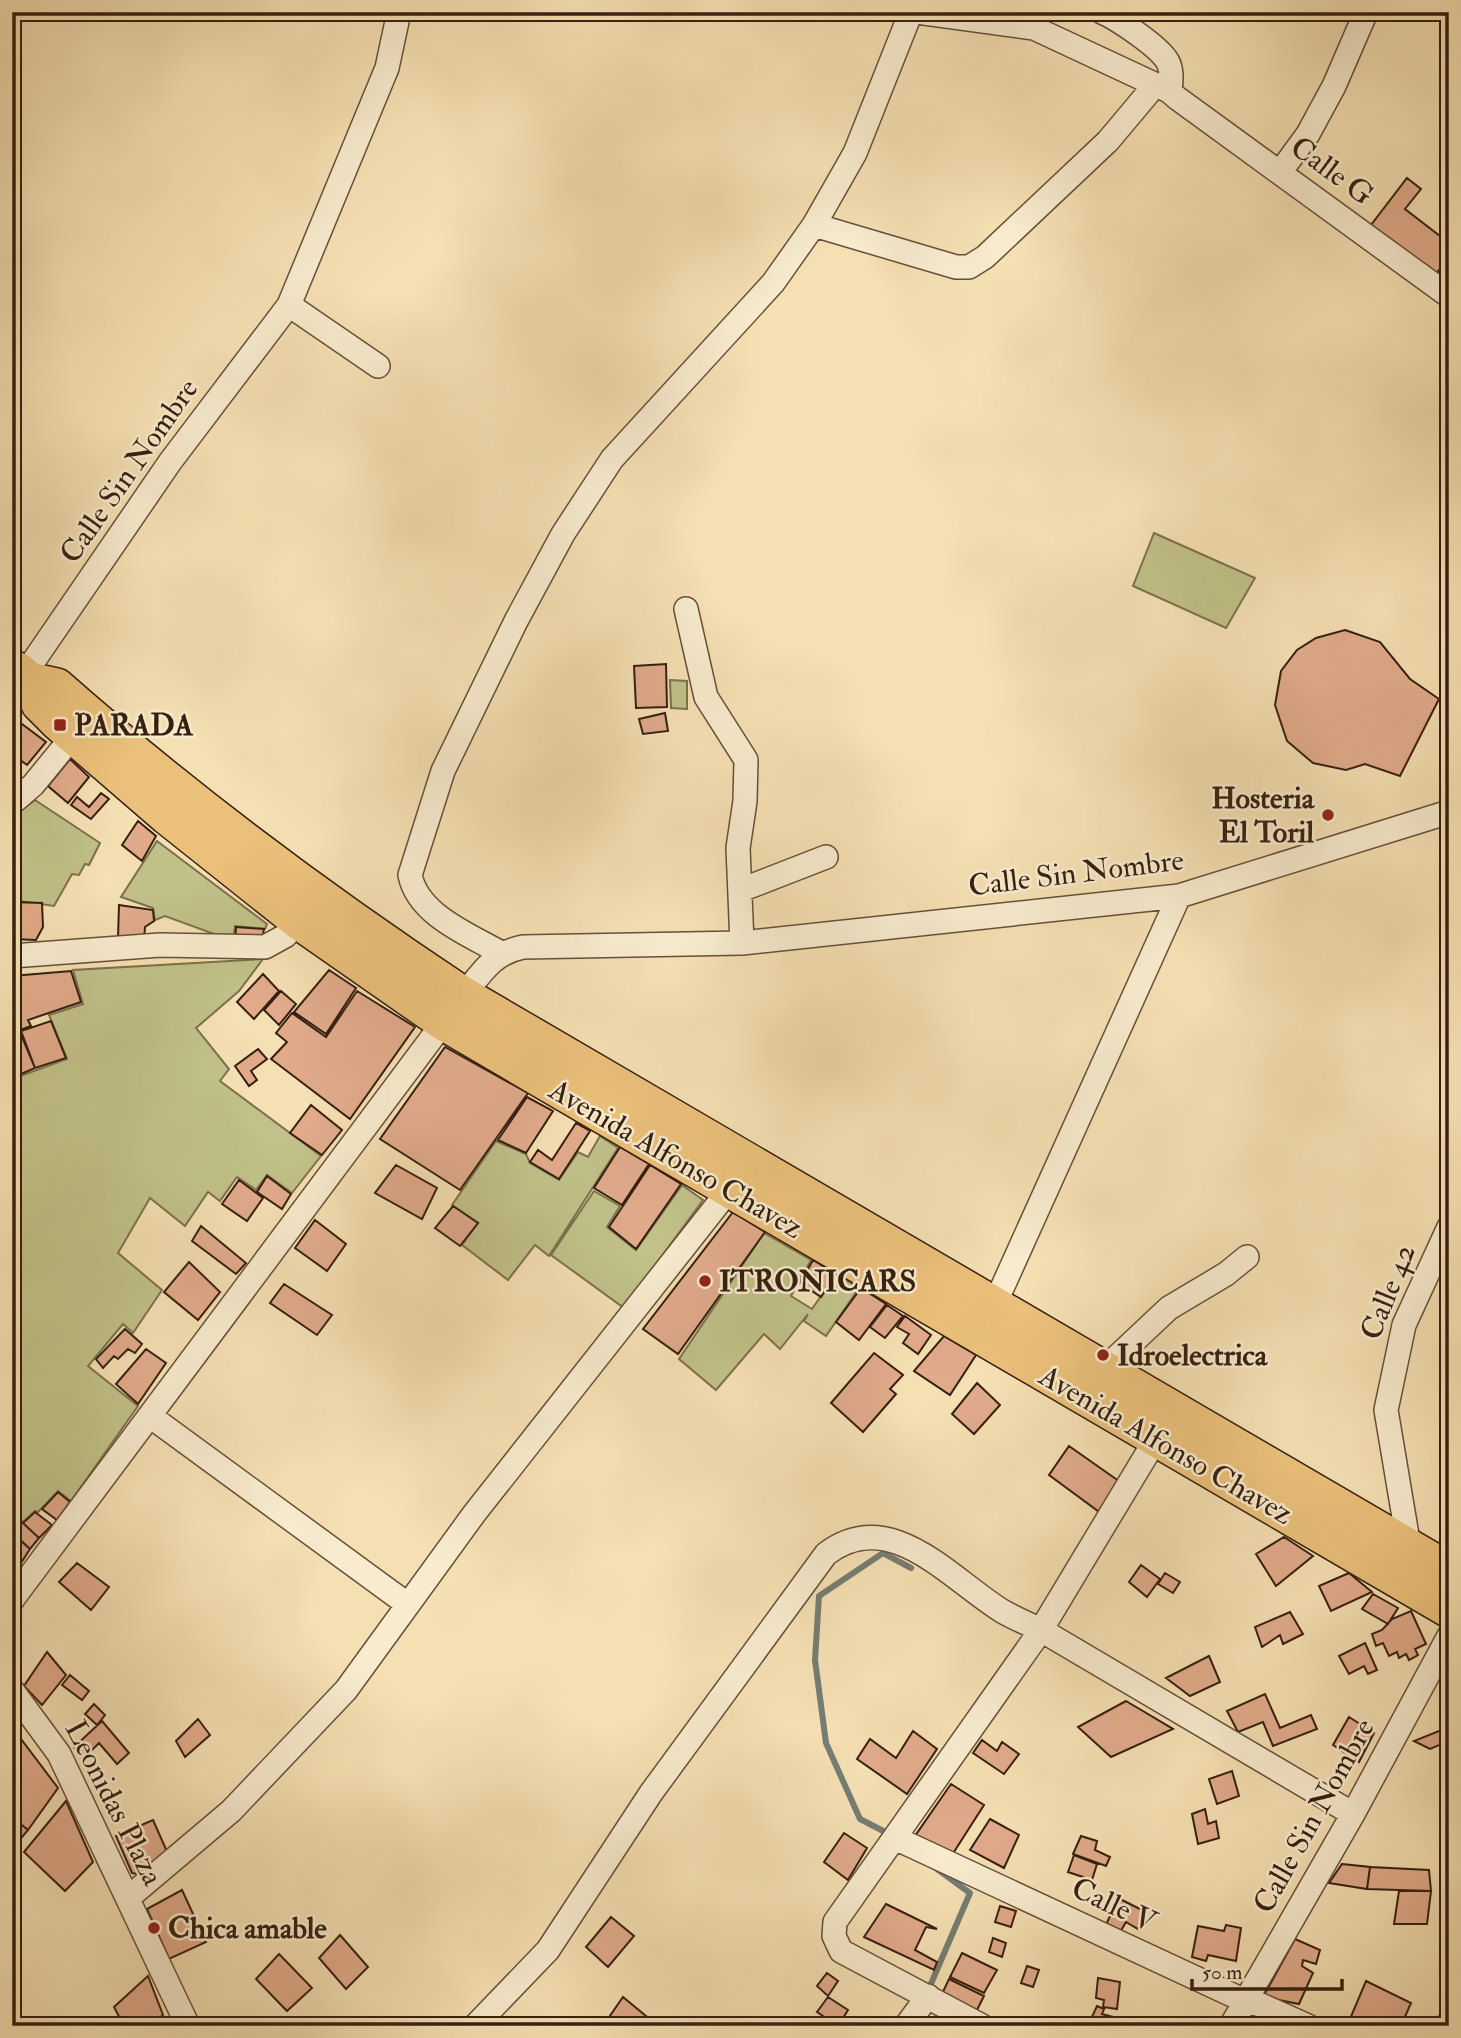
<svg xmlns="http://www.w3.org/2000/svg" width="1461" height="2038" viewBox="0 0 1461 2038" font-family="'IM FELL Double Pica',serif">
  <rect width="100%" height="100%" fill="#f5e0b3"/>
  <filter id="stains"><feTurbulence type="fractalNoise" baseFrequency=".00286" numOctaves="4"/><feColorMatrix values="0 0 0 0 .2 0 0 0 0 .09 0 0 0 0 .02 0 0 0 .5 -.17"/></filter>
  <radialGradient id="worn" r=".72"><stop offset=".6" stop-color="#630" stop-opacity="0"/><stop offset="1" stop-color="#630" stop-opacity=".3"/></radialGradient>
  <!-- green -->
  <path fill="#c1c189" stroke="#7c704c" stroke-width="2" d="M1154 533 1255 578 1226 628 1133 586Z
    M670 680 687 681V709L671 708Z
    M35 800 100 843 89 865 85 864 79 875 72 874 54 906 12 900V817Z
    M157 841 267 924 265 929 235 926 233 941 165 916 155 920 153 908 121 897Z
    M263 959 239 991 196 1028 229 1069 220 1081 321 1156 292 1193 267 1175 256 1190 237 1177 220 1201 208 1192 185 1226 150 1198 118 1253 162 1290 133 1333 123 1324 88 1366 138 1406 71 1501 58 1491 38 1512 35 1511 23 1522 12 1512V1079L67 1059 49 1015 83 1004 73 970Z
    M600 1136 618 1148 549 1256 535 1245 508 1280 462 1245 478 1223 452 1205 496 1141 526 1154 530 1163 559 1180 578 1152 588 1157Z
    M682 1185 703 1200 624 1308 551 1255 594 1191 620 1206 607 1227 636 1250Z
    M764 1233 811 1260 791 1296 812 1309 836 1274 859 1288 826 1336 804 1321 808 1314 780 1349 764 1334 716 1390 679 1359Z"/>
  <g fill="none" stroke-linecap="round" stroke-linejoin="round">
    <!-- stream -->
    <path stroke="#757d73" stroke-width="6" d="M891 1835 860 1819 826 1743 815 1660 819 1596 883 1553 911 1568
      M931 1990 930 1986 970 1893 937 1869"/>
  </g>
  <!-- building -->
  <path fill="#e1ab8b" stroke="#361f10" stroke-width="2" d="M1407 178 1421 189 1405 209 1449 243V258L1435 275 1371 225Z
    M1345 630 1380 642 1410 679 1439 699 1400 776 1365 764 1346 770 1313 763 1287 741 1275 705 1281 671 1297 650 1316 638Z
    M666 664 667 707 636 708 634 666Z
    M665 713 668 731 643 734 639 719Z
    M14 718 46 742 27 765 12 754Z
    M70 759 89 777 68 803 48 786Z
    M101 793 109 799 91 819 71 805 77 797 89 807Z
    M138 821 156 836 142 861 122 845Z
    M12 902 42 903 43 927 36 940 12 939Z
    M119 905 153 910 154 921 145 927 144 941 118 938Z
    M236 927 264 929 261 945 235 944Z
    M329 970 356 988 326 1034 294 1012Z
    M71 971 81 1002 28 1020 31 1026 12 1033V976Z
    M263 974 279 991 254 1019 237 1002Z
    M281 991 296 1004 279 1025 264 1010Z
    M357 991 415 1027 350 1119 271 1059 287 1042 276 1033 292 1013 326 1037Z
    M51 1021 66 1058 35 1068 21 1031Z
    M20 1032 35 1068 12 1078V1035Z
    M445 1047 528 1093 460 1190 380 1139Z
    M258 1049 267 1059 251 1071 257 1080 249 1086 235 1066Z
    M527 1097 553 1111 526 1153 498 1140Z
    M311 1105 342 1130 322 1155 290 1133Z
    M576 1123 590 1131 559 1179 530 1162 538 1150 552 1160Z
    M620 1147 649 1164 622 1205 594 1188Z
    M396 1165 437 1188 422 1219 375 1193Z
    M650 1165 681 1184 636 1249 609 1227Z
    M267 1176 291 1194 282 1209 257 1192Z
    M239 1180 263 1198 247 1221 222 1204Z
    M453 1206 478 1223 460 1246 435 1228Z
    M733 1212 765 1232 678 1354 643 1329Z
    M315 1220 346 1244 327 1271 295 1248Z
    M201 1226 246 1263 236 1274 192 1241Z
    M813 1260 836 1274 821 1297 800 1283Z
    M189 1262 220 1292 198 1320 164 1292Z
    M284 1284 332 1315 317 1335 270 1303Z
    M861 1288 886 1304 859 1340 836 1322Z
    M887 1305 903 1316 885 1338 870 1327Z
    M905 1316 931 1335 918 1354 903 1343 909 1334 897 1327Z
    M125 1329 142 1344 135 1353 128 1349 118 1359 114 1356 103 1368 96 1359Z
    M944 1336 976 1355 950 1395 914 1371Z
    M146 1349 166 1363 138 1404 116 1384Z
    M874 1353 903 1375 890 1389 896 1394 863 1432 831 1403Z
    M977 1383 1000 1405 974 1434 952 1414Z
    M1069 1446 1123 1484 1102 1514 1049 1475Z
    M58 1492 70 1502 57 1520 42 1509Z
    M35 1512 52 1525 39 1538 23 1523Z
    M12 1513 39 1538 30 1549 12 1532Z
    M12 1533 30 1549 19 1566 12 1561Z
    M1284 1537 1313 1556 1276 1586 1256 1554Z
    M77 1563 109 1587 91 1610 59 1582Z
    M1141 1565 1160 1579 1147 1597 1129 1582Z
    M1165 1573 1180 1582 1173 1593 1158 1584Z
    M1349 1573 1372 1592 1331 1611 1319 1586Z
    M1373 1594 1398 1608 1388 1624 1362 1609Z
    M1411 1611 1426 1644 1415 1649 1418 1655 1409 1660 1406 1654 1399 1658 1397 1652 1389 1656 1383 1643 1376 1646 1372 1634 1382 1630 1392 1619Z
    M1290 1612 1303 1634 1283 1644 1280 1635 1262 1647 1255 1627Z
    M1365 1643 1377 1670 1368 1674 1364 1666 1349 1674 1339 1656Z
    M47 1652 66 1675 42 1705 24 1686Z
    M1209 1656 1220 1682 1190 1696 1166 1678Z
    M70 1675 89 1691 82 1700 62 1685Z
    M1265 1694 1280 1728 1311 1715 1317 1729 1273 1746 1263 1722 1238 1732 1227 1711Z
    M1126 1701 1173 1729 1111 1757 1078 1727Z
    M94 1704 105 1715 97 1725 85 1714Z
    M1349 1717 1374 1733 1359 1762 1333 1745Z
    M198 1719 210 1735 185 1757 176 1741Z
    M102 1721 129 1753 117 1764 99 1743 83 1759 74 1747Z
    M12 1727 58 1788 28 1830 12 1817Z
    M1449 1727V1741L1430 1749 1414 1741Z
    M913 1731 937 1749 907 1794 857 1759 870 1739 896 1758Z
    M982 1740 997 1751 1002 1742 1019 1754 1004 1774 973 1753Z
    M1232 1771 1239 1796 1217 1804 1209 1779Z
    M951 1784 984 1805 952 1855 915 1836Z
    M66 1801 93 1862 65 1891 24 1852Z
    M1205 1809 1208 1824 1216 1821 1219 1838 1198 1844 1192 1814Z
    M12 1817 28 1830 12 1849Z
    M990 1819 1019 1835 1004 1868 970 1850Z
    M153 1820 169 1856 138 1874 132 1873 116 1836Z
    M844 1833 867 1848 848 1880 824 1862Z
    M1081 1836 1097 1841 1095 1850 1110 1857 1106 1866 1073 1854Z
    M1074 1855 1097 1864 1092 1880 1068 1872Z
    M1342 1864 1370 1867 1367 1889 1329 1883Z
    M1370 1867 1429 1870 1431 1891 1367 1889Z
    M182 1890 206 1942 169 1959 147 1909Z
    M1399 1891H1431L1427 1924H1394Z
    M1118 1898 1146 1912 1138 1929 1126 1922 1119 1934 1105 1927Z
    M886 1904 937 1929 926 1927 915 1950 937 1962 934 1970 864 1937Z
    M1000 1906 1016 1911 1011 1927 995 1922Z
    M611 1917 634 1936 608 1967 586 1947Z
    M1226 1925 1241 1928 1236 1961 1208 1955 1206 1961 1192 1957 1198 1926 1224 1931Z
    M340 1935 368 1967 346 1989 319 1958Z
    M993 1938 1006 1943 1002 1957 989 1952Z
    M1295 1939 1320 1950 1316 1964 1303 1960 1302 1966 1313 1973 1299 2004 1263 1997Z
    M962 1953 997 1970 984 1993 950 1977Z
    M279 1954 312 1988 287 2011 256 1979Z
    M1027 1966 1039 1970 1033 1987 1021 1983Z
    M827 1973 838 1981 828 1996 817 1986Z
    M148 1976 163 2015 150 2026H124L114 2007Z
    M1098 1978 1120 1982 1117 2009 1103 2007 1104 2000 1096 1998Z
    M949 1979 984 1996 974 2016 939 2000Z
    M1366 1981 1411 2003 1401 2026H1347Z
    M623 1997 652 2021 649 2026H603Z
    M828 1997 848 2010 838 2026 817 2012Z
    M1097 2006 1104 2009 1102 2014 1113 2017 1109 2026 1091 2019Z"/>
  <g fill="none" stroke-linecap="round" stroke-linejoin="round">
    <!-- street casing -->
    <g stroke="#664f39" stroke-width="26">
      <path id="street" d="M917 12 1034 28 1169 91
        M1102 12C1118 19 1156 45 1166 59 1173 68 1171 82 1170 92L1177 98 1449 296
        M1281 171 1308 134 1334 86 1366 12
        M814 225 956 267H969L985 257 1108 141 1155 85
        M289 305 378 366
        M686 609 706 697 746 760 745 801 738 848 742 943
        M24 675 170 462 289 305 387 68 399 12
        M12 803 33 785 73 736
        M741 890 826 857
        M501 953C468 934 418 915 410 875L443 771 516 621 563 534 612 459 773 283 814 225 855 153 911 12
        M12 956 160 945 265 947 285 936 299 922
        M989 1317 1179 896
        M1103 1370 1169 1308 1226 1274 1247 1257
        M150 1416 407 1604
        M1409 1547 1386 1410 1404 1325 1449 1227
        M12 1600 464 995C482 972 493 953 523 947L742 943 1179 896 1449 812
        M12 1690 59 1754 188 2026
        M895 1838 1245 2001 1261 2005 1308 2026
        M128 1898 231 1811 346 1690 474 1514 729 1190
        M475 2026 548 1950 651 1793 826 1554C890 1505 949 1578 1002 1611 1014 1618 1028 1624 1041 1630L1353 1814
        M906 2026 928 1996
        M982 2026 841 1951 834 1936 835 1922 1041 1630 1156 1439
        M1231 2026 1353 1814 1449 1636
        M1446 2026 1449 2023"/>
    </g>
    <!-- primary casing -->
    <g stroke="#361f10" stroke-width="38">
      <path id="primary" d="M18 670 30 680 57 686C185 799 322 901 464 995L1449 1570
        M30 680 39 704 57 722 167 817 299 922 444 1023 1449 1610"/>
    </g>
    <!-- street -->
    <use href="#street" stroke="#f8ebce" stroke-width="23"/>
    <!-- primary -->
    <use href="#primary" stroke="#eac07a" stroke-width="35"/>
  </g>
  <!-- markers -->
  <g fill="#8f2418" stroke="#f8ebce" stroke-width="2.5">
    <rect x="53" y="718" width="14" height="14" rx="3.5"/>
    <circle cx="1328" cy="815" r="7"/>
    <circle cx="705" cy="1281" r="7"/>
    <circle cx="1103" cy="1355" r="7"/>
    <circle cx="154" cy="1928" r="7"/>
  </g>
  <g text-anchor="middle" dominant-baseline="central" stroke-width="5" stroke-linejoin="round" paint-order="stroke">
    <!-- street labels -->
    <g font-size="30" fill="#361f10" stroke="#f8ebce">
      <text transform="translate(1332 171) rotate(36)">Calle G</text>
      <text transform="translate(129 471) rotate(-55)">Calle Sin Nombre</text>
      <text transform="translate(1076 873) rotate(-7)">Calle Sin Nombre</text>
      <text transform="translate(676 1159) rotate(30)">Avenida Alfonso Chavez</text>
      <text transform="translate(1388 1292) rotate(-68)">Calle 42</text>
      <text transform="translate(1166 1445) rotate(30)">Avenida Alfonso Chavez</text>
      <text transform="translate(114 1803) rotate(63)">Leonidas Plaza</text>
      <text transform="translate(1314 1816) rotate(-61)">Calle Sin Nombre</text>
      <text transform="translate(1114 1905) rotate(25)">Calle V</text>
    </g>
    <!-- poi labels -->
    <g font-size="30" font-weight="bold" fill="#361f10" stroke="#f8ebce" text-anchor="start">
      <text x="74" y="725">PARADA</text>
      <text x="1314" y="798" text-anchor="end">Hosteria<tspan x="1314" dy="34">El Toril</tspan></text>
      <text x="719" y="1281">ITRONICARS</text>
      <text x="1117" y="1355">Idroelectrica</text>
      <text x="168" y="1928">Chica amable</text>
    </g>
  </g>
  <!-- margin -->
  <rect width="1461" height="2038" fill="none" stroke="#f5e0b3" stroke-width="42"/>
  <rect x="14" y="14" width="1433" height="2010" fill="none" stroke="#361f10" stroke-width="3.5"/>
  <rect x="21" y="21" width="1419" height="1996" fill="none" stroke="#361f10" stroke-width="2"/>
  <!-- scale -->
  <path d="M1192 1979v10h150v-10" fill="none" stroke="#361f10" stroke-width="3.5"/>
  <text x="1202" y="1979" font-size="21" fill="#361f10" stroke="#f8ebce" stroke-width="5" paint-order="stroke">50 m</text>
  <rect width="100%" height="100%" filter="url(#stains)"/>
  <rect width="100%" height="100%" fill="url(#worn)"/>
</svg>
